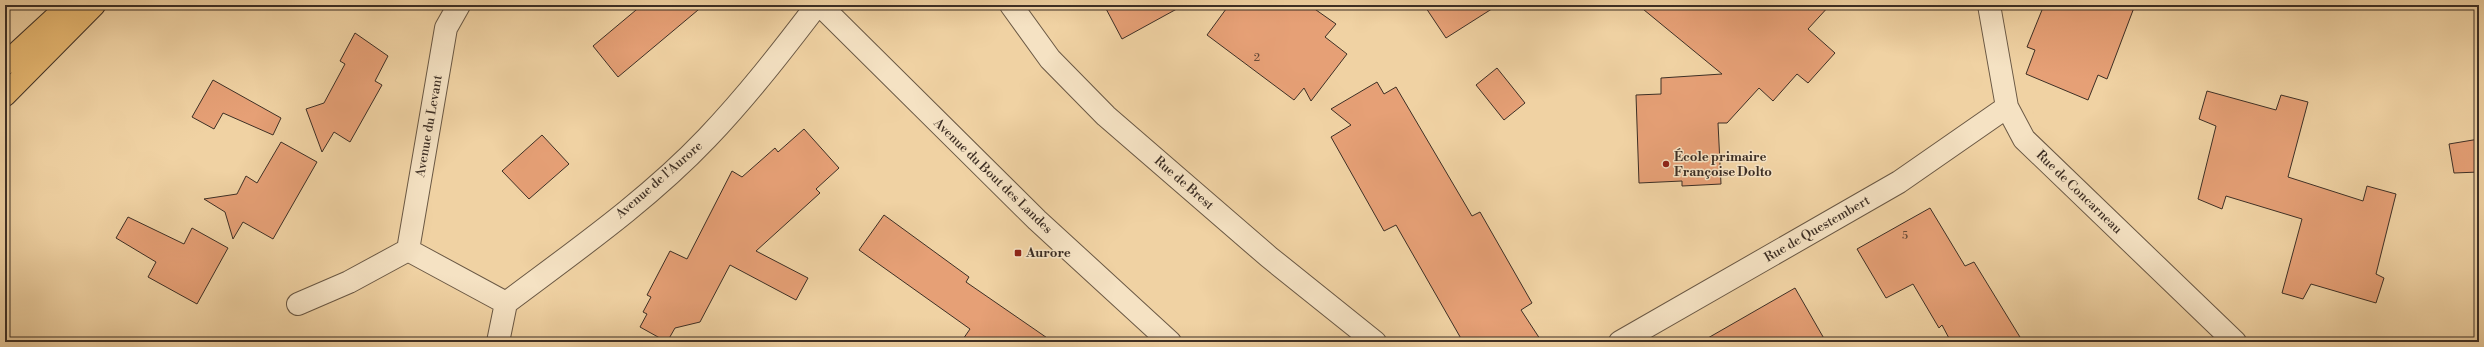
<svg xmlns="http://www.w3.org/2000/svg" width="2484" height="347" viewBox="0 0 2484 347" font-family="'Libre Bodoni',serif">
  <rect width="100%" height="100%" fill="#f0d2a3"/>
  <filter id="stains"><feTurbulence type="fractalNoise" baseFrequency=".005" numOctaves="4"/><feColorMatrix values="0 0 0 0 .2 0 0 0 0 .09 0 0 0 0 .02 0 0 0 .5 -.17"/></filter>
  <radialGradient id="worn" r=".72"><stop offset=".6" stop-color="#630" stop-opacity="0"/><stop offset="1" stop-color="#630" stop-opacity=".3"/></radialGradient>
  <!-- building -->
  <path fill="#e6a076" stroke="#3d2f25" d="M642 5H704L618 77 593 46Z
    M1104 5H1184L1122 39Z
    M1229 5H1309L1336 24 1325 37 1347 54 1311 101 1304 88 1294 100 1207 35Z
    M1424 5H1498L1446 38Z
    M1638 5H1830L1808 29 1835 53 1808 83 1797 74 1773 101 1759 88 1727 123H1718L1721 184 1682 186V181L1639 183 1636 95 1661 94V78L1722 74Z
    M2044 5H2135L2107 79 2098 75 2088 100 2026 74 2035 50 2027 47Z
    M355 33 388 56 375 81 382 85 350 142 334 132 322 152 306 109 324 103 345 64 340 61Z
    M1497 68 1525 103 1504 120 1476 85Z
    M213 80 281 118 273 135 223 113 214 129 192 117Z
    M1377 82 1384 94 1396 87 1472 216 1480 212 1532 303 1521 310 1542 342H1463L1396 225 1384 231 1331 137 1351 125 1331 109Z
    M2207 91 2276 110 2281 95 2308 102 2288 177 2363 201 2367 186 2396 194 2376 274 2384 278 2376 303 2311 284 2303 299 2282 293 2302 219 2226 196 2222 209 2198 199 2216 126 2199 119Z
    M804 129 839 168 816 189 820 193 756 251 808 278 796 300 730 265 700 322 675 328 667 342 640 327 647 314 643 312 651 297 647 295 670 251 687 259 732 171 742 177 775 148 778 152Z
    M542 135 569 164 529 199 502 171Z
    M2479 139V172L2454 173 2449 144Z
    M281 142 317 162 273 239 243 222 233 239 225 212 204 199 237 194 246 176 257 183Z
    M1930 208 1965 266 1974 262 2023 342H1951L1942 325 1939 328 1913 284 1886 298 1857 249Z
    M884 215 969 277 966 282 1053 342H961L970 329 859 250Z
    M128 217 184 244 192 228 228 248 197 304 148 277 156 262 116 238Z
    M1795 288 1826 342H1701Z"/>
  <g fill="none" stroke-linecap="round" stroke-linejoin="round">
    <!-- minor casing -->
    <g stroke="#6a5844" stroke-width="24">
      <path id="minor" d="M459 5 446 28 408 250 506 303
        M820 5 1037 220 1170 342
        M1011 5 1050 59 1106 116 1269 257 1375 342
        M1989 5 2007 107 2024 139 2235 342
        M298 304 349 282 408 250
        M498 342 506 303C575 251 647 201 707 138 747 96 782 51 817 5
        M1620 342 1899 182 2007 107"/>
    </g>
    <!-- highway casing -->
    <g stroke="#3d2f25" stroke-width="24">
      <path id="highway" d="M5 64 69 5
        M5 95 94 5"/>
    </g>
    <!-- minor -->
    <use href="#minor" stroke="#f5e2c3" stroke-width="22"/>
    <!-- highway -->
    <use href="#highway" stroke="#e8b972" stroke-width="22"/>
  </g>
  <!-- markers -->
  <g fill="#8f2418" stroke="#f5e2c3" stroke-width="1.5">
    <circle cx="1666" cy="164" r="4"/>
    <rect x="1014" y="249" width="8" height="8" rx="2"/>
  </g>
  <g text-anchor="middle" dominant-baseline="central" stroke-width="3" stroke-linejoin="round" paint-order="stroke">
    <!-- number labels -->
    <g font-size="11" fill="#674b39">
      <text x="1257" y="58">2</text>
      <text x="1905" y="236">5</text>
    </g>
    <!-- street labels -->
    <g font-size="13" fill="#3d2f25" stroke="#f5e2c3">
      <text transform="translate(429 126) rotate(-80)">Avenue du Levant</text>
      <text transform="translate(993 176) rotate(44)">Avenue du Bout des Landes</text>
      <text transform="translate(659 180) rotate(-41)">Avenue de l'Aurore</text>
      <text transform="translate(1184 183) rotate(41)">Rue de Brest</text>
      <text transform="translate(2079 192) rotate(44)">Rue de Concarneau</text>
      <text transform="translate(1817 229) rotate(-30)">Rue de Questembert</text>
    </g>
    <!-- poi labels -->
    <g font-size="13" font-weight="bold" fill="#3d2f25" stroke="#f5e2c3" text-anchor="start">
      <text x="1674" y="157">École primaire<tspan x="1674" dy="15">Françoise Dolto</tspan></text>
      <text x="1026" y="253">Aurore</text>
    </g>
  </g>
  <!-- margin -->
  <rect width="2484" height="347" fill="none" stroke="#f0d2a3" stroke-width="20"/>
  <rect x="6" y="6" width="2472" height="335" fill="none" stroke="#3d2f25" stroke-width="2"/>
  <rect x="10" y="10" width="2464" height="327" fill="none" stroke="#3d2f25"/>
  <rect width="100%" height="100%" filter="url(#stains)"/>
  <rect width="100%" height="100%" fill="url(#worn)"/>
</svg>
